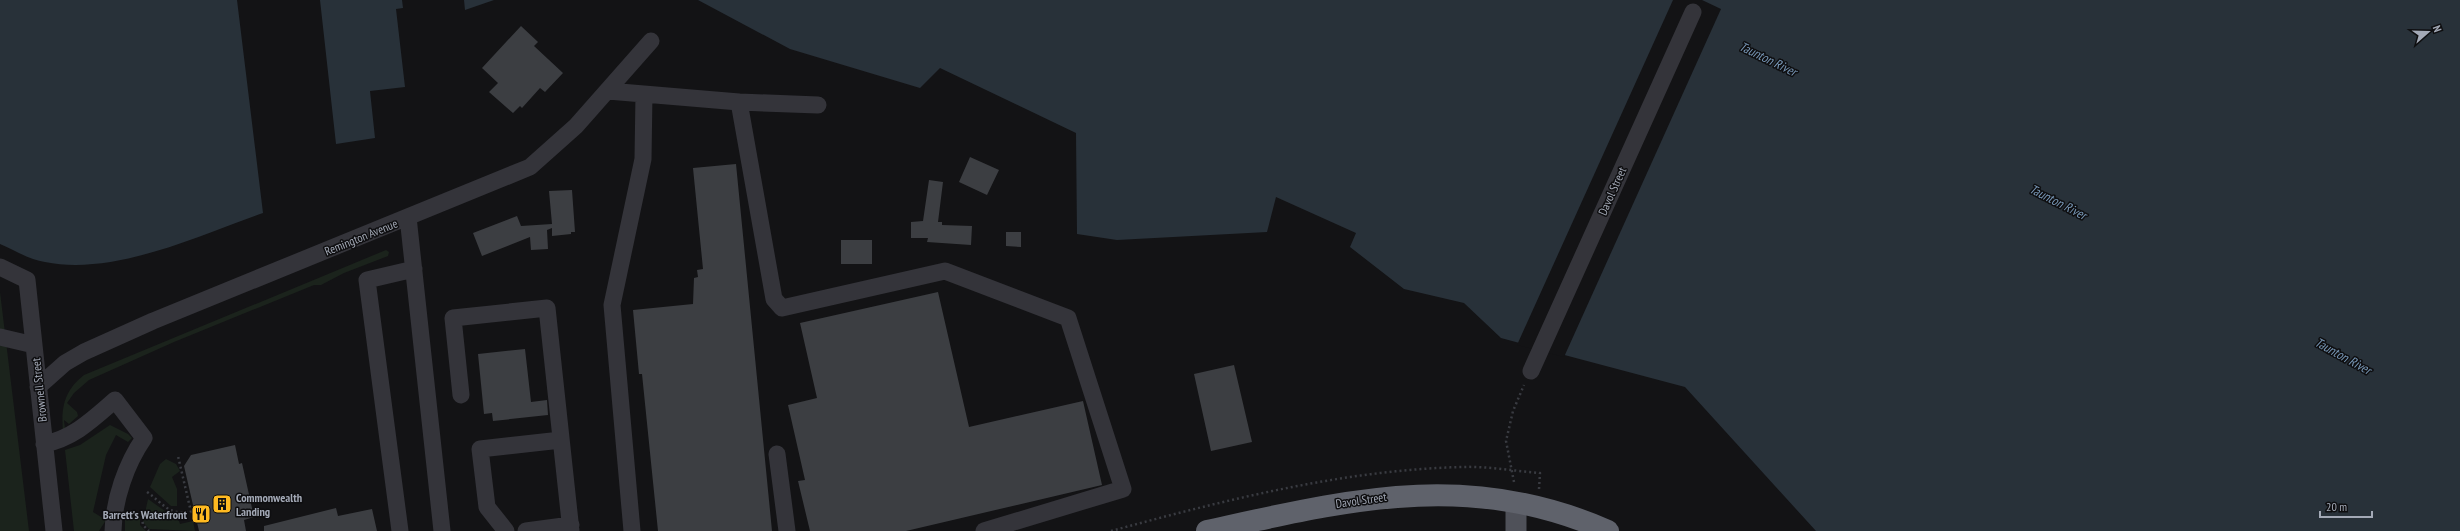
<svg xmlns="http://www.w3.org/2000/svg" width="2460" height="531" viewBox="0 0 2460 531" font-family="'PT Sans Narrow',sans-serif">
  <rect width="100%" height="100%" fill="#131315"/>
  <!-- green -->
  <path fill="#1b231c" d="M386 250 389 252 388 256 344 273 321 285H314L174 342 89 380 74 393 67 403 77 412 78 416 69 424 64 420 65 429 63 432C61 407 64 391 84 375Z
    M0 292 29 531H0Z
    M110 425 128 434 132 438 128 442 116 435 106 455 93 512 106 520 99 531H74L65 450 80 445Z
    M166 459 176 464 180 471 172 477 177 489V506H171L150 487 160 464Z
    M148 499 179 521 180 524 193 521 195 531 149 529 143 522Z
    M129 514 140 517V525L146 531H125V516Z"/>
  <!-- water -->
  <path fill="#283139" d="M0 0H237L263 213C198 236 114 276 45 262 30 260 14 250 0 244Z
    M320 0H402L403 8 396 9 405 87 370 91 375 138 336 144Z
    M464 0H494L465 10Z
    M698 0H2460V531H1816L1685 387 1501 338 1464 303 1404 289 1350 247 1356 233 1276 197 1267 232 1117 240 1077 234 1076 133 940 68 920 88 790 49Z"/>
  <!-- pier -->
  <path fill="#131315" d="M1673 0H1702L1721 9 1564 357 1517 345Z"/>
  <!-- building -->
  <path fill="#3c3e42" d="M521 26 538 42 534 46 563 73 545 92 540 88 522 108 520 106 513 113 489 92 498 83 482 68Z
    M970 157 999 170 987 195 959 182Z
    M736 164 772 531H658L642 374H639L633 310 693 304 694 278 698 277 697 270 703 269 693 168Z
    M929 180 943 182 938 222H942V225L972 226 971 245 927 242 928 238H911V222L923 221Z
    M572 190 575 232H571V234L552 236V228L547 230 548 249 531 250 530 237 482 256 473 233 517 216 521 226 552 224 549 191Z
    M1006 232H1021V247L1006 246Z
    M841 240H872V264H841Z
    M938 292 969 427 1083 401 1102 485 906 531H810L798 481 805 480 788 405 817 398 800 323Z
    M525 349 531 402 547 400 548 415 493 421 492 413 484 414 478 354Z
    M1234 365 1252 442 1211 451 1194 374Z
    M235 445 239 464 242 463 254 517 244 520 246 531H199L184 466 191 455Z
    M336 508 338 516 372 509 377 531H264V526Z"/>
  <g fill="none" stroke-linecap="round" stroke-linejoin="round">
    <!-- path -->
    <path stroke="#393b41" stroke-width="2.5" stroke-dasharray="2 3" stroke-linecap="butt" d="M1514 482 1506 441 1513 411 1524 385
      M147 492C164 504 167 515 191 512L178 456
      M142 517 143 525 149 531
      M1111 531C1225 500 1343 470 1462 467 1487 466 1514 471 1540 473L1539 489"/>
    <!-- minor -->
    <path stroke="#34343a" stroke-width="17" d="M608 91 739 102 774 299 782 308 945 271 1068 318 1123 489 984 531
      M739 102 818 105
      M408 217 442 531
      M0 267 27 280 54 531
      M0 337 34 345
      M1531 371 1693 12
      M38 387 65 363 84 352 153 321 530 167 576 126 651 41
      M461 395 453 318 547 308 571 531
      M44 444C74 438 93 419 115 400L144 438C126 464 114 499 113 531
      M777 454 787 531
      M400 531 367 280 414 269
      M506 531 487 507 480 449 561 440
      M526 531 571 525
      M632 531 612 305 643 159 644 94"/>
    <!-- major -->
    <path stroke="#4f5159" stroke-width="21" d="M1516 531V503"/>
    <!-- highway -->
    <path stroke="#5f626b" stroke-width="22" d="M1207 531C1349 500 1468 469 1608 531"/>
  </g>
  <!-- icons -->
  <defs>
    <g id="building-square" transform="scale(1)"><rect x="-9" y="-9" width="18" height="18" rx="4" fill="#ffba21" stroke="#0e0e10"/><path d="M-4-6H4V6H1V3H-1V6H-4ZM-2.5-4.3h1.7v1.8h-1.7ZM.8-4.3h1.7v1.8H.8ZM-2.5-1h1.7V.8h-1.7ZM.8-1h1.7V.8H.8Z" fill="#111"/></g>
    <g id="restaurant-square" transform="scale(1)"><rect x="-9" y="-9" width="18" height="18" rx="4" fill="#ffba21" stroke="#0e0e10"/><path d="M-5-6h1v4h1v-4h1v4h1v-4h1v5L-1.5 .5V6h-2V.5L-5-1ZM5-6V6H3V1.5H1.5Q1.5-4 5-6Z" fill="#111"/></g>
  </defs>
  <g fill-rule="evenodd">
    <use href="#building-square" x="222" y="504"/>
    <use href="#restaurant-square" x="201" y="514"/>
  </g>
  <g text-anchor="middle" dominant-baseline="central" stroke-width="3" stroke-linejoin="round" paint-order="stroke">
    <!-- street labels -->
    <g font-size="12" fill="#a3a9b6" stroke="#0e0e10">
      <text transform="translate(1612 191) rotate(-66)">Davol Street</text>
      <text transform="translate(361 237) rotate(-22)">Remington Avenue</text>
      <text transform="translate(39 390) rotate(-96)">Brownell Street</text>
      <text transform="translate(1361 500) rotate(-8)">Davol Street</text>
    </g>
    <!-- poi labels -->
    <g font-size="12" font-weight="bold" fill="#a3a9b6" stroke="#0e0e10" text-anchor="start">
      <text x="236" y="497">Commonwealth<tspan x="236" dy="14">Landing</tspan></text>
      <text x="187" y="514" text-anchor="end">Barrett's Waterfront</text>
    </g>
    <!-- water labels -->
    <g font-size="13" font-style="italic" fill="#7796b5" stroke="#0e0e10">
      <text transform="translate(1768 59) rotate(26)">Taunton River</text>
      <text transform="translate(2058 202) rotate(27)">Taunton River</text>
      <text transform="translate(2343 356) rotate(29)">Taunton River</text>
    </g>
  </g>
  <!-- north arrow -->
  <g transform="translate(2428 32) rotate(70)" stroke="#0e0e10" stroke-width="3" paint-order="stroke">
  <path d="M0-3L7 15L0 10L-7 15Z" fill="#a3a9b6"/>
  <text y="-6" font-size="11" font-weight="bold" text-anchor="middle" fill="#a3a9b6">N</text>
  </g>
  <!-- scale -->
  <path d="M2320 511v6h52v-6" fill="none" stroke="#a3a9b6" stroke-width="2"/>
  <text x="2326" y="511" font-size="12" fill="#a3a9b6" stroke="#0e0e10" stroke-width="3" paint-order="stroke">20 m</text>
</svg>
